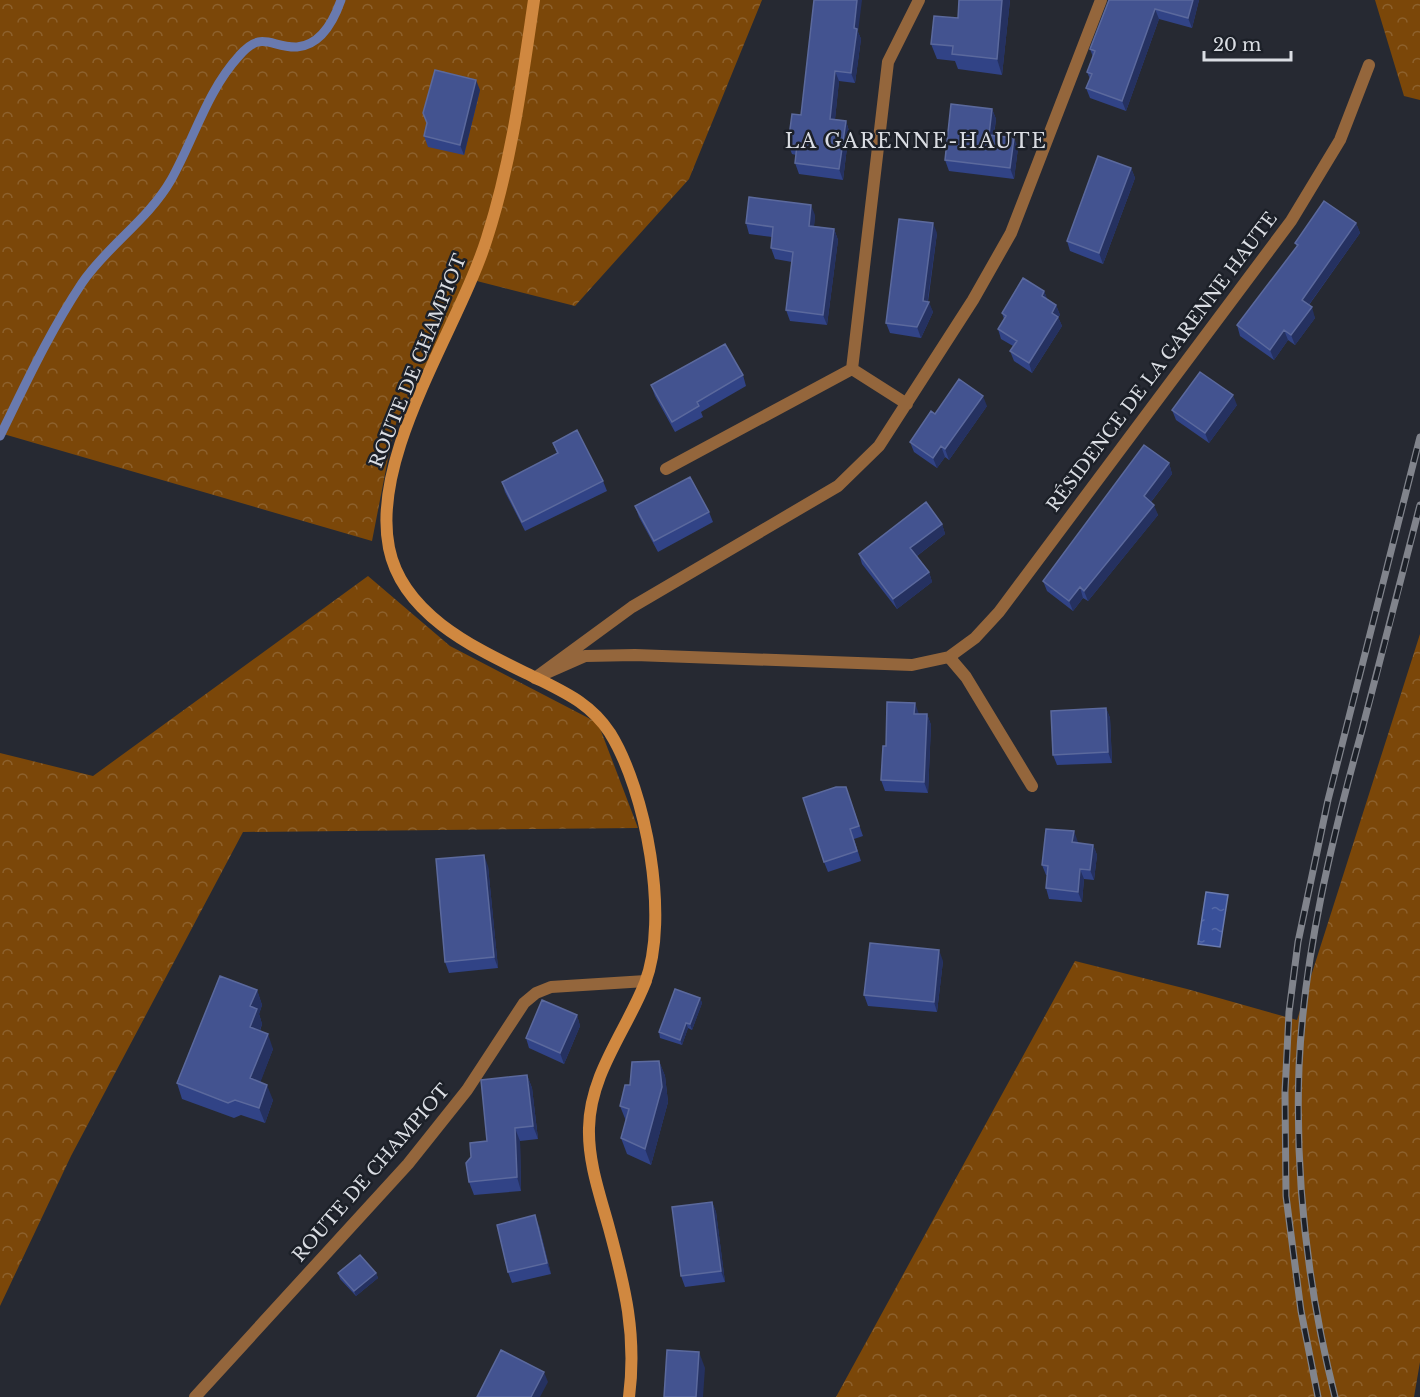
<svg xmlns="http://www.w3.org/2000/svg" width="1420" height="1397" viewBox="0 0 1420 1397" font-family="'Libre Baskerville',serif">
  <defs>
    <pattern id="forest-crowns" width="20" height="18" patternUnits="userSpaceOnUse" patternTransform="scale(1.5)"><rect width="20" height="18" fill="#7b4709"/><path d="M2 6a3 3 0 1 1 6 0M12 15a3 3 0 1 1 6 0" fill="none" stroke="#8d612d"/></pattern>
    <pattern id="water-ripples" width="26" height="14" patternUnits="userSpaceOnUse" patternTransform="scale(1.5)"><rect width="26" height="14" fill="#395099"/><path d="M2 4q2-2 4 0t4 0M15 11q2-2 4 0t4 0" fill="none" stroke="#5569a7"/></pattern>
  </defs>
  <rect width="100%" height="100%" fill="#262932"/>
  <!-- forest -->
  <path fill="url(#forest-crowns)" d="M0 0H762L689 179 575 306 469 279 394 428 372 541 0 433Z
    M1375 0H1420V100L1404 96Z
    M368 576 450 646 598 723 638 828 243 832 71 1156 0 1306V753L93 776Z
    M1420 634V1362L1414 1397H836L1075 961 1187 989 1297 1020Z"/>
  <!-- water -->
  <path fill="url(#water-ripples)" stroke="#697aaf" stroke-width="1.5" d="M1206 892 1228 895 1220 947 1198 944Z"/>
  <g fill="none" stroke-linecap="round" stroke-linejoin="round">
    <!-- stream -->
    <path stroke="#697aaf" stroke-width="9" d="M0 436C25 385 50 331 82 283 107 246 148 220 171 180 194 139 207 91 239 56 262 29 271 48 297 47 321 45 334 20 341 0"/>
    <!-- street -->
    <path stroke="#94663c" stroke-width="12" d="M1101 0 1011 233 973 300 879 446 838 486 632 607 535 678 585 656 635 655 912 665 949 657 975 638 999 612 1291 221 1340 140 1369 65
      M907 404 852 369 888 62 919 0
      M666 469 852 369
      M949 657 966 677 1032 786
      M195 1397 408 1164 467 1090 524 1003 536 993 551 987 646 981"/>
    <!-- secondary -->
    <path stroke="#d08840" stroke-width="12" d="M534 0C522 81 512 160 487 238 459 328 370 454 389 548 403 617 479 650 536 678 566 693 591 704 610 733 646 791 670 918 645 983 626 1031 590 1074 589 1128 588 1162 600 1195 609 1228 625 1287 637 1335 629 1397"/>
    <!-- rail casing -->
    <g stroke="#81848c" stroke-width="7">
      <path id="rail" d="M1318 1397 1301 1311 1286 1196 1285 1092 1289 1012 1298 942 1328 800 1420 437
        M1335 1397C1308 1290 1295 1178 1299 1067 1304 953 1332 839 1362 730 1382 655 1401 580 1420 505"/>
    </g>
    <!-- rail -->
    <use href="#rail" stroke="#1c2028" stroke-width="4.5" stroke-dasharray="14" stroke-linecap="butt"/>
  </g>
  <!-- wall -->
  <path fill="#314386" d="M959 0H1010L1002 75 958 69 955 61 937 59 931 44 958 18Z
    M1109 0H1199L1192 28 1159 19 1126 111 1090 98 1086 88 1090 79 1087 72 1093 57 1090 49Z
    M858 32 861 39 855 83 839 81 835 119 846 121 849 131 843 180 799 174 795 163 796 155 792 154 788 144 801 115Z
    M480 90 464 155 428 147 424 136Z
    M992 109 996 119 994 136 1018 148 1014 179 949 171 945 160Z
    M1131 168 1135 178 1103 264 1070 251 1067 241Z
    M815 215 814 226 834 229 838 240 827 325 790 321 786 310 792 262 775 259 771 248 772 237 749 234 746 223Z
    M1356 223 1360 233 1309 305 1315 318 1295 345 1288 340 1274 360 1240 336 1237 325 1297 247 1295 243Z
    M937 233 928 302 933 312 921 338 890 333 886 323Z
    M1044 291 1047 299 1056 305 1060 315 1058 317 1062 326 1032 373 1014 361 1010 351 1013 346 1001 339 998 329 1004 319 1002 313Z
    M743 375 746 386 701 412 703 417 675 432 655 396 651 385Z
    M1237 405 1209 443 1176 420 1172 410Z
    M987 406 949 460 945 457 937 468 914 452 910 442 935 414Z
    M553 443 603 481 607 491 525 531 505 492 502 482 557 454Z
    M1169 463 1172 474 1151 502 1158 515 1088 601 1083 598 1073 611 1047 591 1043 581Z
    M635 506 709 512 713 522 658 552 639 517Z
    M942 524 945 534 917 556 929 572 932 582 897 609 862 564 859 554Z
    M1106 708 1110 718 1112 763 1057 765 1053 755Z
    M919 714H927L931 725 928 793 885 791 881 780 886 746Z
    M846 787 863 836 854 839 861 861 828 872 824 862Z
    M1078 842 1077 843 1093 845 1097 855 1094 880 1084 879 1082 902 1049 899 1046 888 1047 875H1046L1042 865Z
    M488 866 498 968 449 973 445 962Z
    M943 961 937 1012 868 1006 864 995Z
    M257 990 262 1005 259 1014 262 1024 260 1031 273 1049 260 1082 273 1100 265 1123 241 1115 234 1118 182 1099 177 1083Z
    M700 998 702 1003 692 1030 688 1028 682 1045 660 1038 659 1032Z
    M577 1015 580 1026 564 1064 529 1048 526 1038Z
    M659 1061 665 1076 668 1102 651 1165 627 1154 621 1138 626 1121 620 1106 630 1085Z
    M527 1075 532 1088 538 1139 520 1141 521 1191 474 1195 469 1182 471 1157 487 1141Z
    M712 1202 716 1212 725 1282 685 1287 681 1276Z
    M539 1226 551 1274 512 1283 508 1272Z
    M338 1273H376L378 1278 356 1296 340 1279Z"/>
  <!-- shaded-wall -->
  <path fill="#253160" d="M857 0H862L858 32 861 39 855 83 851 73 854 28Z
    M1002 0H1010L1002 75 997 59Z
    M1193 0H1199L1192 28 1188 18Z
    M1155 9 1159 19 1126 111 1122 101Z
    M835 71 839 81 834 129 830 119Z
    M476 80 480 90 464 155 460 145Z
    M992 109 996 119 992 146 989 135Z
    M846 121 849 131 843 180 839 169Z
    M1014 138 1018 148 1014 179 1010 168Z
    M1131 168 1135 178 1103 264 1099 253Z
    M811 205 815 215 813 236 809 226Z
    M933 223 937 233 927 305 929 302 933 312 921 338 917 327 923 301Z
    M1356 223 1360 233 1305 310 1302 300Z
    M834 229 838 240 827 325 823 315Z
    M1044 291 1048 301 1042 296Z
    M1056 305 1060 315 1058 317 1062 326 1032 373 1029 363 1052 313Z
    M1312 307 1315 318 1295 345 1291 335Z
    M1284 330 1288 340 1274 360 1270 350Z
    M1233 395 1237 405 1209 443 1205 433Z
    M983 396 987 406 949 460 945 449Z
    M941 446 945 457 937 468 933 458Z
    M1169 463 1172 474 1147 507 1144 496Z
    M1154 505 1158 515 1088 601 1084 591Z
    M942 524 945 534 914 558 910 548Z
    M929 572 932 582 897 609 893 599Z
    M1080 587 1083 598 1073 611 1069 601Z
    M915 703 919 714H914Z
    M1106 708 1110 718 1112 763 1108 752Z
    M927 714 931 725 928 793 924 782Z
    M1074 831 1078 842 1076 853 1072 842Z
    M1093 845 1097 855 1094 880 1090 870Z
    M484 855 488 866 498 968 494 957Z
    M1080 869 1084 879 1082 902 1078 892Z
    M939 950 943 961 937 1012 934 1002Z
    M257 990 262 1005 259 1014 262 1024 255 1043 250 1027V1006Z
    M700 998 702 1003 692 1030 690 1024Z
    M577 1015 580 1026 564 1064 560 1053Z
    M686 1023 688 1028 682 1045 680 1040Z
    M268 1034 273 1049 256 1094 250 1078Z
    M659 1061 665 1076 668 1102 651 1165 645 1149Z
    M527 1075 532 1088 538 1139 533 1126Z
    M267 1085 273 1100 265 1123 259 1108Z
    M515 1128 520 1141 521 1191 517 1177Z
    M712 1202 716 1212 725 1282 721 1271Z
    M535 1215 539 1226 551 1274 547 1263Z
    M376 1273 378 1278 356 1296 354 1291Z
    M699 1352 705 1368 703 1397H696Z
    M544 1372 548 1382 540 1397H531Z"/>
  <!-- building -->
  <path fill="#435390" stroke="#5b699d" stroke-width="1.5" d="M814 0H857L854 28 857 29 851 73 835 71 830 119 846 121 839 169 795 163 797 145 788 144 792 114 801 115Z
    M959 0H1002L997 59 952 54 953 46 931 44 934 16 958 18Z
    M1109 0H1193L1188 18 1155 9 1122 101 1086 88 1092 74 1087 72 1095 51 1090 49Z
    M435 70 476 80 460 145 424 136 427 123 423 113Z
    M951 104 992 109 989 135 1014 138 1010 168 945 160Z
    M1098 156 1131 168 1099 253 1067 241Z
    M749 197 811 205 809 226 834 229 823 315 786 310 793 252 771 248 773 227 746 223Z
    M1324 201 1356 223 1302 300 1312 307 1291 335 1284 330 1270 350 1237 325 1298 245 1295 243Z
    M899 219 933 223 923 301 929 302 917 327 886 323Z
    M1023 278 1044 291 1042 296 1056 305 1052 313 1058 317 1029 363 1010 351 1017 341 998 329 1006 316 1002 313Z
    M725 344 743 375 697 402 699 406 672 422 651 385Z
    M1200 372 1233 395 1205 433 1172 410Z
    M959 379 983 396 945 449 941 446 933 458 910 442 931 411 935 414Z
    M577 430 603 481 522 522 502 482 558 453 553 443Z
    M1144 445 1169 463 1144 496 1154 505 1084 591 1080 587 1069 601 1043 581Z
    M690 477 709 512 654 541 635 506Z
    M926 502 942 524 910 548 929 572 893 599 859 554Z
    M887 702 915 703 914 714H927L924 782 881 780 883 746H886Z
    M1106 708 1108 752 1053 755 1051 711Z
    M836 787H846L859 826 850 829 857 851 824 862 803 798Z
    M1046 829 1074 831 1072 842 1093 845 1090 870 1080 869 1078 892 1046 888 1048 866 1042 865Z
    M484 855 494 957 445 962 436 859Z
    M870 943 939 950 934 1002 864 995Z
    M220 976 257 990 250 1006 257 1009 250 1027 268 1034 250 1078 267 1085 259 1108 235 1100 228 1103 177 1083Z
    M675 989 700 998 690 1024 686 1023 680 1040 659 1032Z
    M542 1000 577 1015 560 1053 526 1038Z
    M659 1061 662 1087 645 1149 621 1138 629 1109 620 1106 625 1085H630L632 1062Z
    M527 1075 533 1126 515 1128 517 1177 469 1182 466 1163 471 1157 470 1143 487 1141 481 1080Z
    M712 1202 721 1271 681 1276 672 1207Z
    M535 1215 547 1263 508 1272 497 1225Z
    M360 1255 376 1273 354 1291 338 1273Z
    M501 1350 544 1372 531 1397H477Z
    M667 1350 699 1352 696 1397H664Z"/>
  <g text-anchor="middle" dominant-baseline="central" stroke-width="5" stroke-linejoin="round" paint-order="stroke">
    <!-- street labels -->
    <g font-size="18" fill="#dadde3" stroke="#1c2028">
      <text transform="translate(418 361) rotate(-68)">ROUTE DE CHAMPIOT</text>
      <text transform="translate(1162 362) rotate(-53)">RÉSIDENCE DE LA GARENNE HAUTE</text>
      <text transform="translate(371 1173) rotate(-49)">ROUTE DE CHAMPIOT</text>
    </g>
    <!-- neighbourhood labels -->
    <g font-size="20" letter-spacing="1.5" fill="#dadde3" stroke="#1c2028">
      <text x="916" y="141">LA GARENNE-HAUTE</text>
    </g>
  </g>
  <!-- scale -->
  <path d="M1204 51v9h87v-9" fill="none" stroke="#dadde3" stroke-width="3"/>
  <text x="1213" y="51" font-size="18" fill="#dadde3" stroke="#1c2028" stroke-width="4.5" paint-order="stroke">20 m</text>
</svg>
